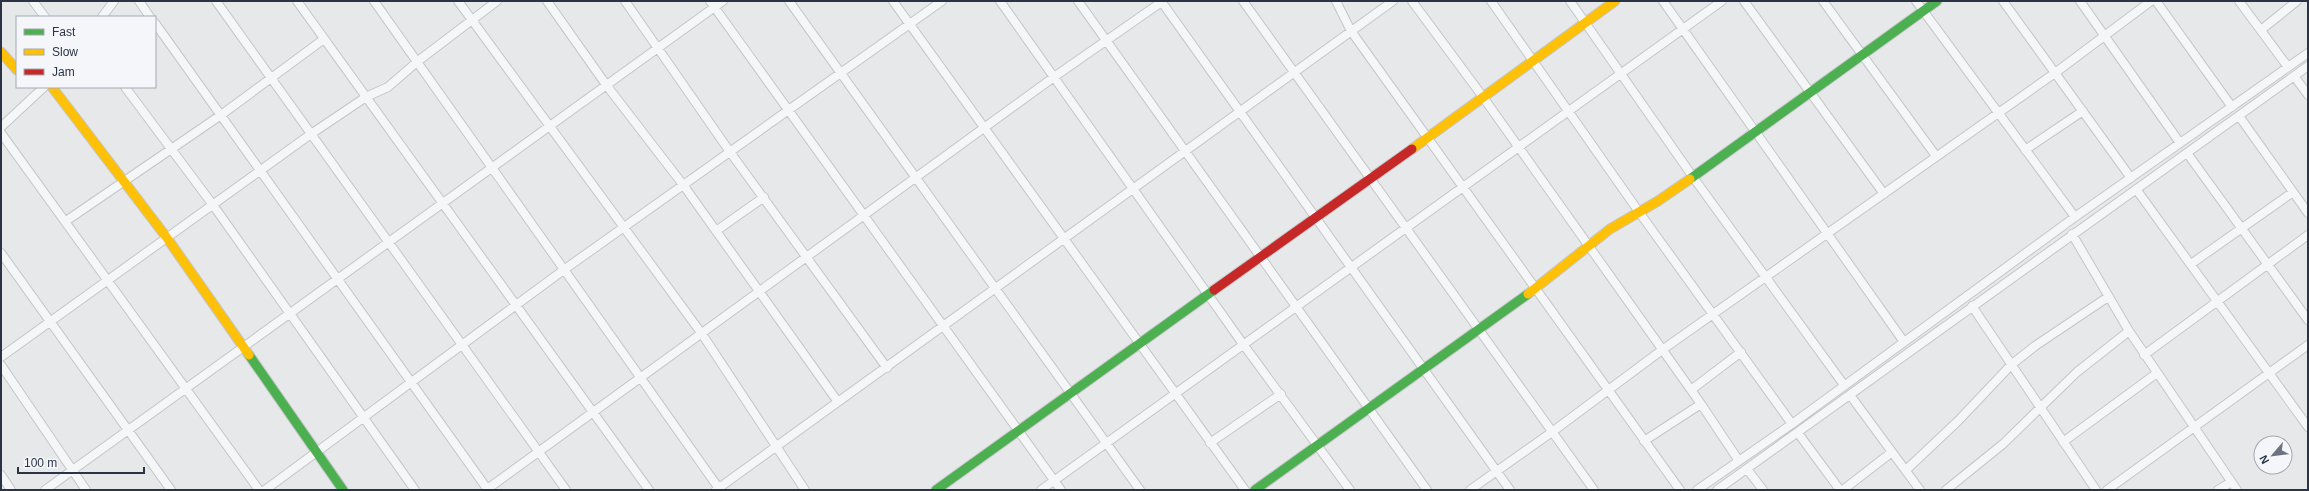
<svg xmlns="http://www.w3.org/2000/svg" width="2309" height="491" viewBox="0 0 2309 491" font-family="Helvetica,sans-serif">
  <rect width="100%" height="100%" fill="#e6e8ea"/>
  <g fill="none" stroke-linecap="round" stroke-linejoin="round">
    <!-- street casing -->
    <g stroke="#c4c6c8" stroke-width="10">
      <path id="street" d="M33 1 45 17
        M139 1 150 17
        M216 1 566 490
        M297 1 649 490
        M374 1 720 490
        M458 1 702 334 805 490
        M547 1 607 86 684 186 838 402
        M625 1 730 152 887 368
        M710 1 1061 490
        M789 1 1140 490
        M893 1 1245 490
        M1000 1 1243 344 1350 490
        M1078 1 1427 490
        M1161 1 1510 490
        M1243 1 1594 490
        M1336 1 1351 31 1680 490
        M1412 1 1483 97 1701 404
        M1491 1 1639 212 1792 424
        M1570 1 1693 177 1844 385
        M1663 1 1904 342
        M1744 1 1884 194
        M1823 1 1936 156
        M1916 1 2075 217
        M2003 1 2131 178
        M2080 1 2180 143
        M2156 1 2232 107
        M2239 1 2288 67
        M102 17 114 1
        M155 23 488 490
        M2261 30 2297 1
        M2294 76 2308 95
        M125 87 213 205 415 490
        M2239 116 2308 213
        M1 127 44 87
        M1 133 259 490
        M2025 150 2083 111
        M2187 153 2308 320
        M2136 189 2308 427
        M66 221 221 115 324 39
        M716 231 764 197
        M2072 234 2129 331 2237 490
        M1 253 171 490
        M2191 264 2293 192
        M1972 306 2096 490
        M2144 355 2308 235
        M1 357 311 134 366 97 388 87 418 61 497 1
        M1 365 86 490
        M1691 390 1741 352
        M1850 395 1920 490
        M1798 433 1840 490
        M1644 441 1701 404 1739 461
        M2063 442 2157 373
        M1210 443 1281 394
        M1747 469 1763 490
        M1906 470 1958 421 2011 365 2035 346 2108 297
        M1 475 11 490
        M45 490 723 1
        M265 490 565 269 942 1
        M486 490 1054 77 1163 1
        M716 490 1393 1
        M1041 490 1722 1
        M1470 490 1552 432 1662 350 2055 73 2151 1
        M1697 490 1792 424 2075 217 2308 53
        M1717 490 2308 66
        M1843 490 1892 452
        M1946 490 2003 444 2077 372 2129 331
        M2107 490 2308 345
        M2218 490 2231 482"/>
    </g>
    <!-- fast casing -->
    <g stroke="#c4c6c8" stroke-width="11">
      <path id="fast" d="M1690 179 1937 1
        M249 355 343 490
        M936 490 1214 290
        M1255 490 1528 294"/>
    </g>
    <!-- slow casing -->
    <g stroke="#c4c6c8" stroke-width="11">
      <path id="slow" d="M1 52 17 70
        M52 87 167 238 249 355
        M1412 149 1615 1
        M1528 294 1610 229 1658 201 1690 179"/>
    </g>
    <!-- jam casing -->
    <g stroke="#c4c6c8" stroke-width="11">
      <path id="jam" d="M1214 290 1412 149"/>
    </g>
    <!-- street -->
    <use href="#street" stroke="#f5f6f7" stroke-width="8"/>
    <!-- fast -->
    <use href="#fast" stroke="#4caf50" stroke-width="9"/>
    <!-- slow -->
    <use href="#slow" stroke="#ffc107" stroke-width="9"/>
    <!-- jam -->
    <use href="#jam" stroke="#c62828" stroke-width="9"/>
  </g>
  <!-- border -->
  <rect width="2309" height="491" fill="none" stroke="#2b3445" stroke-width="4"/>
  <!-- legend -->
  <rect x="16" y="16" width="140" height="72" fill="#f4f6f9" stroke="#a4a8b1"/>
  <rect x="24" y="29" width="20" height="6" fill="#4caf50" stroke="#a4a8b1"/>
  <text x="52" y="36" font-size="12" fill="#2b3445">Fast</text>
  <rect x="24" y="49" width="20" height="6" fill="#ffc107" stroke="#a4a8b1"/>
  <text x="52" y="56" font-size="12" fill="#2b3445">Slow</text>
  <rect x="24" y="69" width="20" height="6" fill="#c62828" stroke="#a4a8b1"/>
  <text x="52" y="76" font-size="12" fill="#2b3445">Jam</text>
  <!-- north arrow -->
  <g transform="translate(2273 455) rotate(242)"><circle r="19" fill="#f4f6f9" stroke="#a4a8b1"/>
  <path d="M0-3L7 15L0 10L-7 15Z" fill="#6c737f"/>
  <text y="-6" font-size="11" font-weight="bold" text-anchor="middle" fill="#2b3445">N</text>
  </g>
  <!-- scale -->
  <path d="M18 467v6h126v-6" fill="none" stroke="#2b3445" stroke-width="2"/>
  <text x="24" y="467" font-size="12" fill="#2b3445" stroke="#f4f6f9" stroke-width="3" paint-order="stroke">100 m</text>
</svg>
